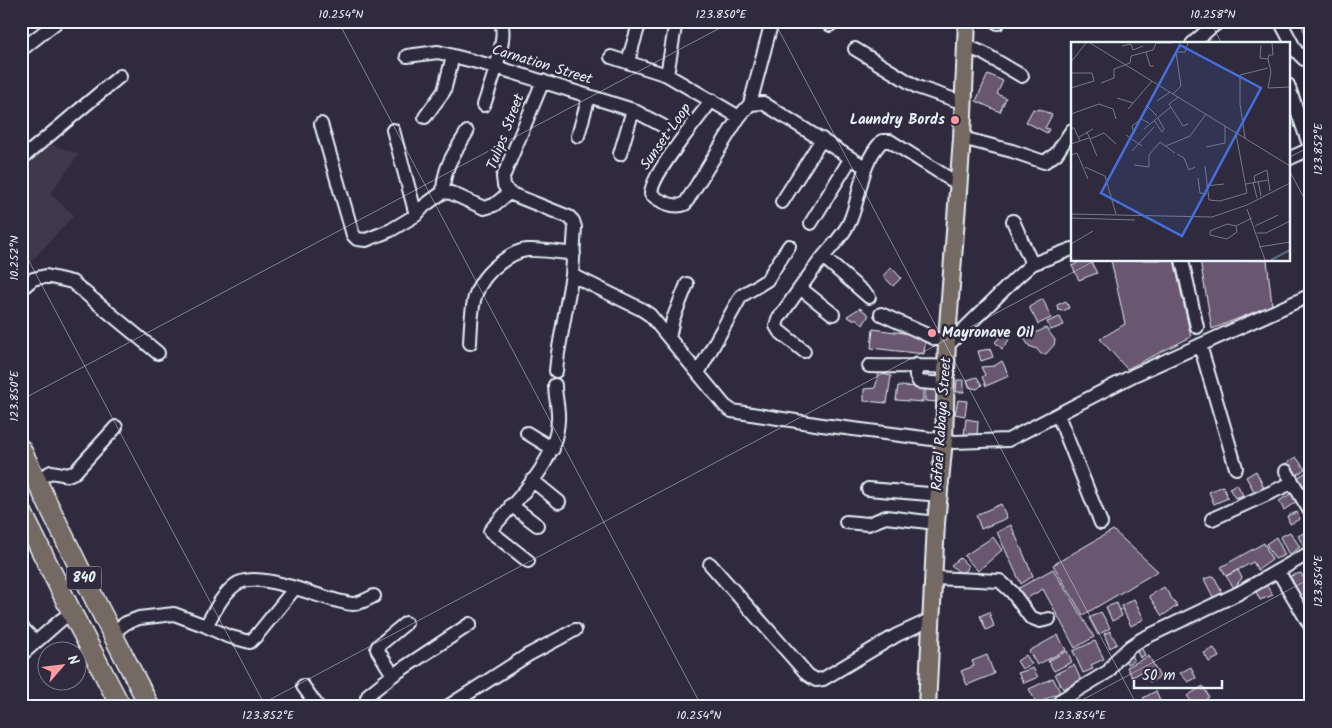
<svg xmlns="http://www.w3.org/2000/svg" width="1332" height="728" viewBox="0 0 1332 728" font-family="Kalam,sans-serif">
  <rect width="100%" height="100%" fill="#2f2a3d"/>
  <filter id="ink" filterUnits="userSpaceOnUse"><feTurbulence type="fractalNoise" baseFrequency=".02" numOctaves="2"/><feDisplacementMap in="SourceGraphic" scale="10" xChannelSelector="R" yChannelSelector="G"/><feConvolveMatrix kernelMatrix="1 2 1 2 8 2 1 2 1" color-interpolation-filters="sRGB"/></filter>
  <g filter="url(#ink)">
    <!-- built -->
    <path fill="#40384c" d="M47 143 79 154 50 194 74 215 21 273V157Z"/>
    <!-- green -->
    <path fill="#656c5f" stroke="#a6aeac" d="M1300 21H1311V50Z"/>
    <!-- building -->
    <path fill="#695770" stroke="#e8f1f8" d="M988 74 1003 81 997 94 1006 98 1000 112 976 101Z
      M1033 109 1038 110 1040 109 1052 115 1045 128 1049 129 1047 133 1026 122Z
      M1083 260H1090L1097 273 1079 280 1072 266Z
      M1111 260H1174L1191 337 1127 369 1100 339 1125 324Z
      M1200 260H1267L1272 305 1212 329Z
      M891 267 901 278 893 286 883 276Z
      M1043 299 1051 318 1038 324 1029 307Z
      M1066 301 1069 308 1063 311 1058 310 1057 305Z
      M860 308 869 315 863 325 857 319H851L847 316Z
      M1060 317 1064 325 1051 330 1047 322Z
      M1046 328 1055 340 1054 345 1046 354H1041L1037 349 1029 346 1024 338Z
      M873 329 926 336 924 354 871 348Z
      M1004 333 1009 340 1002 349 995 342Z
      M990 349 993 357 981 361 978 351Z
      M1002 361 1009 376 986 386 982 377 985 375 981 367 994 366Z
      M879 373 891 376 887 403 864 401V389L875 388Z
      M977 377 982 385 977 389 969 387 967 380Z
      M957 380H964V392H956Z
      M898 386 923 387V402L896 400Z
      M925 387 940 388 938 402 925 401Z
      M958 400 967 401 965 416 955 414Z
      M966 419 978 421 977 437 964 435Z
      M1296 457 1305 469 1294 477 1285 464Z
      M1256 471 1264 488 1255 493 1246 477Z
      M1308 471 1311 478V485L1301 490 1297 478Z
      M1237 484 1243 495 1235 498 1229 488Z
      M1223 486 1228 498 1214 504 1209 492Z
      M1311 489V506L1304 492Z
      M1292 493 1297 501 1284 510 1279 501Z
      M1001 504 1007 518 981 529 976 515Z
      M1297 512 1300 519 1290 524 1287 516Z
      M1011 525 1033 576 1021 584 997 532Z
      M1311 529V542L1304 547 1298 536Z
      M1113 530 1158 571 1083 615 1053 565Z
      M1290 532 1300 547 1289 555 1280 537Z
      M993 537 1002 550 978 571 964 556Z
      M1276 537 1285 555 1275 559 1266 544Z
      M1264 543 1272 560 1258 570 1253 562 1226 576 1221 567Z
      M960 558 968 566 967 570 960 573 951 565Z
      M1053 569 1094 637 1075 648 1043 589 1024 600 1017 589Z
      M1238 570 1242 578 1234 588 1226 576Z
      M1311 571V587L1304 575Z
      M1301 573 1310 591 1300 595 1290 576Z
      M1214 576 1223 595 1215 601 1204 579Z
      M1266 585 1273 595 1260 600 1255 590Z
      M1164 587 1177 606 1162 616 1149 596Z
      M1134 599 1144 619 1131 626 1121 606Z
      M1117 603 1122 616 1112 621 1106 607Z
      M989 612 994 626 986 630 980 616Z
      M1101 612 1110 628 1098 635 1089 618Z
      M1110 631 1117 644 1110 648 1104 634Z
      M1058 635 1066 650 1037 665 1029 651Z
      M1095 641 1104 659 1091 665 1093 669 1083 673 1073 651Z
      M1141 647 1145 655 1140 658 1136 649Z
      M1214 648 1219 657 1209 662 1204 653Z
      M1067 651 1072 662 1054 671 1048 661Z
      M987 655 994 674 967 685 961 671 974 666 972 661Z
      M1026 655 1032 664 1022 669 1017 661Z
      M1131 655 1134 661 1127 664 1124 658Z
      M1149 656 1160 677 1150 682 1144 671 1132 677 1127 667Z
      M1074 665 1081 680 1063 689 1055 674Z
      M1191 667 1196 678 1188 682 1180 673Z
      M1033 668 1038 677 1024 683 1018 673Z
      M1053 678 1060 692 1037 704 1029 689Z
      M1203 686 1209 697 1196 707 1187 696Z
      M1156 691 1160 700 1148 706 1143 698Z
      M1249 701 1253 707H1242Z"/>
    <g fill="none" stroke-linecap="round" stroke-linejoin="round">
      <!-- minor casing -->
      <g stroke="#e8f1f8" stroke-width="16">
        <path id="minor" d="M995 21 998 23
          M1280 21 1296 51 1304 59 1311 56
          M830 25 831 21
          M1192 44 1209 29 1220 21
          M966 46 983 53 1022 76
          M855 49 917 87 964 103
          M21 50 58 21
          M407 56 438 52 496 67 633 110 663 126
          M611 57 667 75 739 117 750 104 763 103 865 167
          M628 61 640 21
          M667 75 676 21
          M1288 85 1311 150
          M712 100C698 119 651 174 651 194 659 201 674 209 685 204L739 117
          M750 104 772 21
          M484 105C490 86 508 40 501 21
          M425 117 444 91 453 56
          M321 124 353 235 357 239 366 240 391 230 416 215 424 206 443 192 451 193 484 208 494 205 509 193 569 217 573 221 575 227 572 275 558 353 556 371
          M393 130 416 215
          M578 136 589 96
          M962 138 1012 151 1044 162 1056 154 1072 130
          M620 154 633 110
          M21 159 120 76
          M1288 159 1310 149
          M443 192C444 165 454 154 467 132
          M509 193 504 185 503 177 543 81
          M782 202 822 139
          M1013 221 1032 264
          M811 223 851 158
          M823 257 869 297
          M1182 260 1197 327
          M572 275 641 309 650 315 725 406 732 411 822 425 955 442 1008 440 1134 375 1311 295
          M800 288 833 314
          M21 289 33 279 46 276 72 282 158 353
          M881 314 936 339H947
          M669 338 673 319 687 284
          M470 343C472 309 470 285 500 263 508 257 516 251 527 250 542 249 559 253 574 253
          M1200 345 1236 468
          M947 346 1015 279 1032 264 1072 249
          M804 351 779 331 776 326 778 319C793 299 807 277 823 257 832 246 844 235 850 221 862 192 859 166 882 141H890L958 184
          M916 365V376L919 382 946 384
          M869 366C895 367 920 365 946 367
          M698 373 741 296 767 280 789 246
          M1058 415 1101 523
          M527 433 553 449
          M1286 471 1311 513
          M36 480 51 472 68 475 75 472 116 427
          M532 480 559 502
          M868 489 929 494 937 496
          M511 505 537 525
          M1212 519 1292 483
          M846 522 868 524 886 517 936 523
          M528 561 490 531C517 498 556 465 558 420 559 408 555 397 555 385
          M710 564 808 675 816 680 823 679 897 635 932 619
          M1278 571 1311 627
          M934 578 1000 581 1012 592 1030 617 1040 621 1049 619
          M206 626 227 636 250 642 257 635 295 588
          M21 627 36 642
          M112 633 126 623 139 618 174 614 206 626C214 612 222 595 235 585 258 567 325 602 353 604 359 604 368 599 374 596
          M21 655 61 620 72 613
          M393 675 377 649 378 646 406 623
          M303 686 318 707
          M371 707 367 698 369 694 393 675 470 624
          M447 707 528 655 575 630
          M1059 707 1061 700 1109 671 1116 660 1130 647 1142 639 1239 593 1311 552"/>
      </g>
      <!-- major casing -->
      <g stroke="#e8f1f8" stroke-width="20">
        <path id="major" d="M927 707 936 523 944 440 947 339 962 138 967 21"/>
      </g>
      <!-- highway casing -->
      <g stroke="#e8f1f8" stroke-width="22">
        <path id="highway" d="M21 449 97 604 150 707
          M21 510 72 613 121 707"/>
      </g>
      <!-- minor -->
      <use href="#minor" stroke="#2f2a3d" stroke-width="12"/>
      <!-- major -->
      <use href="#major" stroke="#756964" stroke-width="16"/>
      <!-- highway -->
      <use href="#highway" stroke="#756964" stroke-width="19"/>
    </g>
  </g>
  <!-- ticks -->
  <path fill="none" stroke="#e8f1f8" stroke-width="1" stroke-opacity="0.45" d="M338 21 702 707M774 21 1138 707M1210 21 1222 44M1288 158 1311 146M1288 168 1311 211M21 246 266 707M21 400 733 21M256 707 1096 260M1069 707 1311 578"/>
  <!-- markers -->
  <g fill="#ff9aa2" stroke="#2f2a3d" stroke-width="2">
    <circle cx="955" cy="120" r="5"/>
    <circle cx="932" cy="333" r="5"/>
  </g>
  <g text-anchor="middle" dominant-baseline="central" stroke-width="5" stroke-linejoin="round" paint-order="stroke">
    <!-- shield labels -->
    <rect fill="#2f2a3d" stroke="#b0b5c0" stroke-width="1" x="66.5" y="566.5" width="35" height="23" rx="4"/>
    <g font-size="14" font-weight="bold" fill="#e8f1f8">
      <text x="84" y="578">840</text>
    </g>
    <!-- street labels -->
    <g font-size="15" fill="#e8f1f8" stroke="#2f2a3d">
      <text transform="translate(542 65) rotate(17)">Carnation Street</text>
      <text transform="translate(506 132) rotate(-69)">Tulips Street</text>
      <text transform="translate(666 137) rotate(-55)">Sunset Loop</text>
      <text transform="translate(942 424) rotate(-86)">Rafael Rabaya Street</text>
    </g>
    <!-- poi labels -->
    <g font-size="15" font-weight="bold" fill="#e8f1f8" stroke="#2f2a3d" text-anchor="end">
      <text x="945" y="120">Laundry Bords</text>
      <text x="942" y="333" text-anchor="start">Mayronave Oil</text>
    </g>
  </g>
  <!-- overview -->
  <g transform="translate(1071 42)">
    <rect width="219" height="219" fill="#2f2a3d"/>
    <path fill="none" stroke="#52657d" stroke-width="2.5" d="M200 218 219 208"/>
    <path fill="none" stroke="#797a88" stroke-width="1" d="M19 1 219 124M85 1H101M190 3 189 16 197 17 198 13H202L201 1M51 4 60 2 62 8 72 4M75 10 79 24H83M197 17 200 30 197 46 219 45M0 20 15 1M0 31H21L23 39 0 46M30 41 43 36V27L59 21 60 14 82 8 85 1M102 52 110 44 105 10H114L117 1M107 55 98 62 112 84 117 82M46 56 62 61M86 59 99 50M75 63 86 74M57 67 81 39M0 72 28 62 42 67 45 77M83 78 91 90 93 87 87 76M0 86H3L9 99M73 87 100 65M16 90 26 114M63 92 61 84 70 77 78 81M55 93 71 104M8 95 22 87M174 96 169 62V33L197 26M19 97 33 91 45 102M0 102 18 96M95 104 119 94 135 72M135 105 154 101V84M61 109 83 85M106 112 113 116 118 128 124 125M0 113 6 111 17 137M63 123 78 125V113L89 100 104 111M134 124 138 158 149 159 176 151 165 92M14 125 34 134 45 172M127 136 129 151 136 152M187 139 190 154M182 140 186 156M184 140 183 134 196 128 199 149M175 142 197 138M135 144 153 142M176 167 194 218M0 172 141 175 176 163 219 141M0 176 64 178M165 184 166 190 156 197 139 193V189L156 182 165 184 181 176M184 184 207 173M186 191H195L219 179M0 202 22 189M188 205 219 200"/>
    <path fill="#466fde" fill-opacity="0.15" stroke="#466fde" stroke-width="2.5" d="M109 3 190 46 111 194 30 151Z"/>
    <rect width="219" height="219" fill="none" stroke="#e8f1f8" stroke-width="2.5"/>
  </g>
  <!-- margin -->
  <rect width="1332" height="728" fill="none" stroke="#2f2a3d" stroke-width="55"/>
  <!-- north arrow -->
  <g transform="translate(62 666) rotate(62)"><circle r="24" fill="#2f2a3d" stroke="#797a88"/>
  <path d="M0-4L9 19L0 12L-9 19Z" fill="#ff9aa2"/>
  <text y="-8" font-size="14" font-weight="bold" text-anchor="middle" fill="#e8f1f8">N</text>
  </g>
  <!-- scale -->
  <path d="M1134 680v8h88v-8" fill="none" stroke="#e8f1f8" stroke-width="2.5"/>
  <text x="1142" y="680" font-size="15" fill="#e8f1f8" stroke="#2f2a3d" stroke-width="4" paint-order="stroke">50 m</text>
  <rect x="28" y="28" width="1276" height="672" fill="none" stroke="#e8f1f8" stroke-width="2"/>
  <g font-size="12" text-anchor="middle" fill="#e8f1f8">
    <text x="341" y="18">10.254°N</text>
    <text x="721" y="18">123.850°E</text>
    <text x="1213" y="18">10.258°N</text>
    <text transform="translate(1318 149) rotate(-90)" y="4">123.852°E</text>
    <text transform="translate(14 258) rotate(-90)" y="4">10.252°N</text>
    <text transform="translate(14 396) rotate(-90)" y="4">123.850°E</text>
    <text transform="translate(1318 581) rotate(-90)" y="4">123.854°E</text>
    <text x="268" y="719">123.852°E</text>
    <text x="699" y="719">10.254°N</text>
    <text x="1080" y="719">123.854°E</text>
  </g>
</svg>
